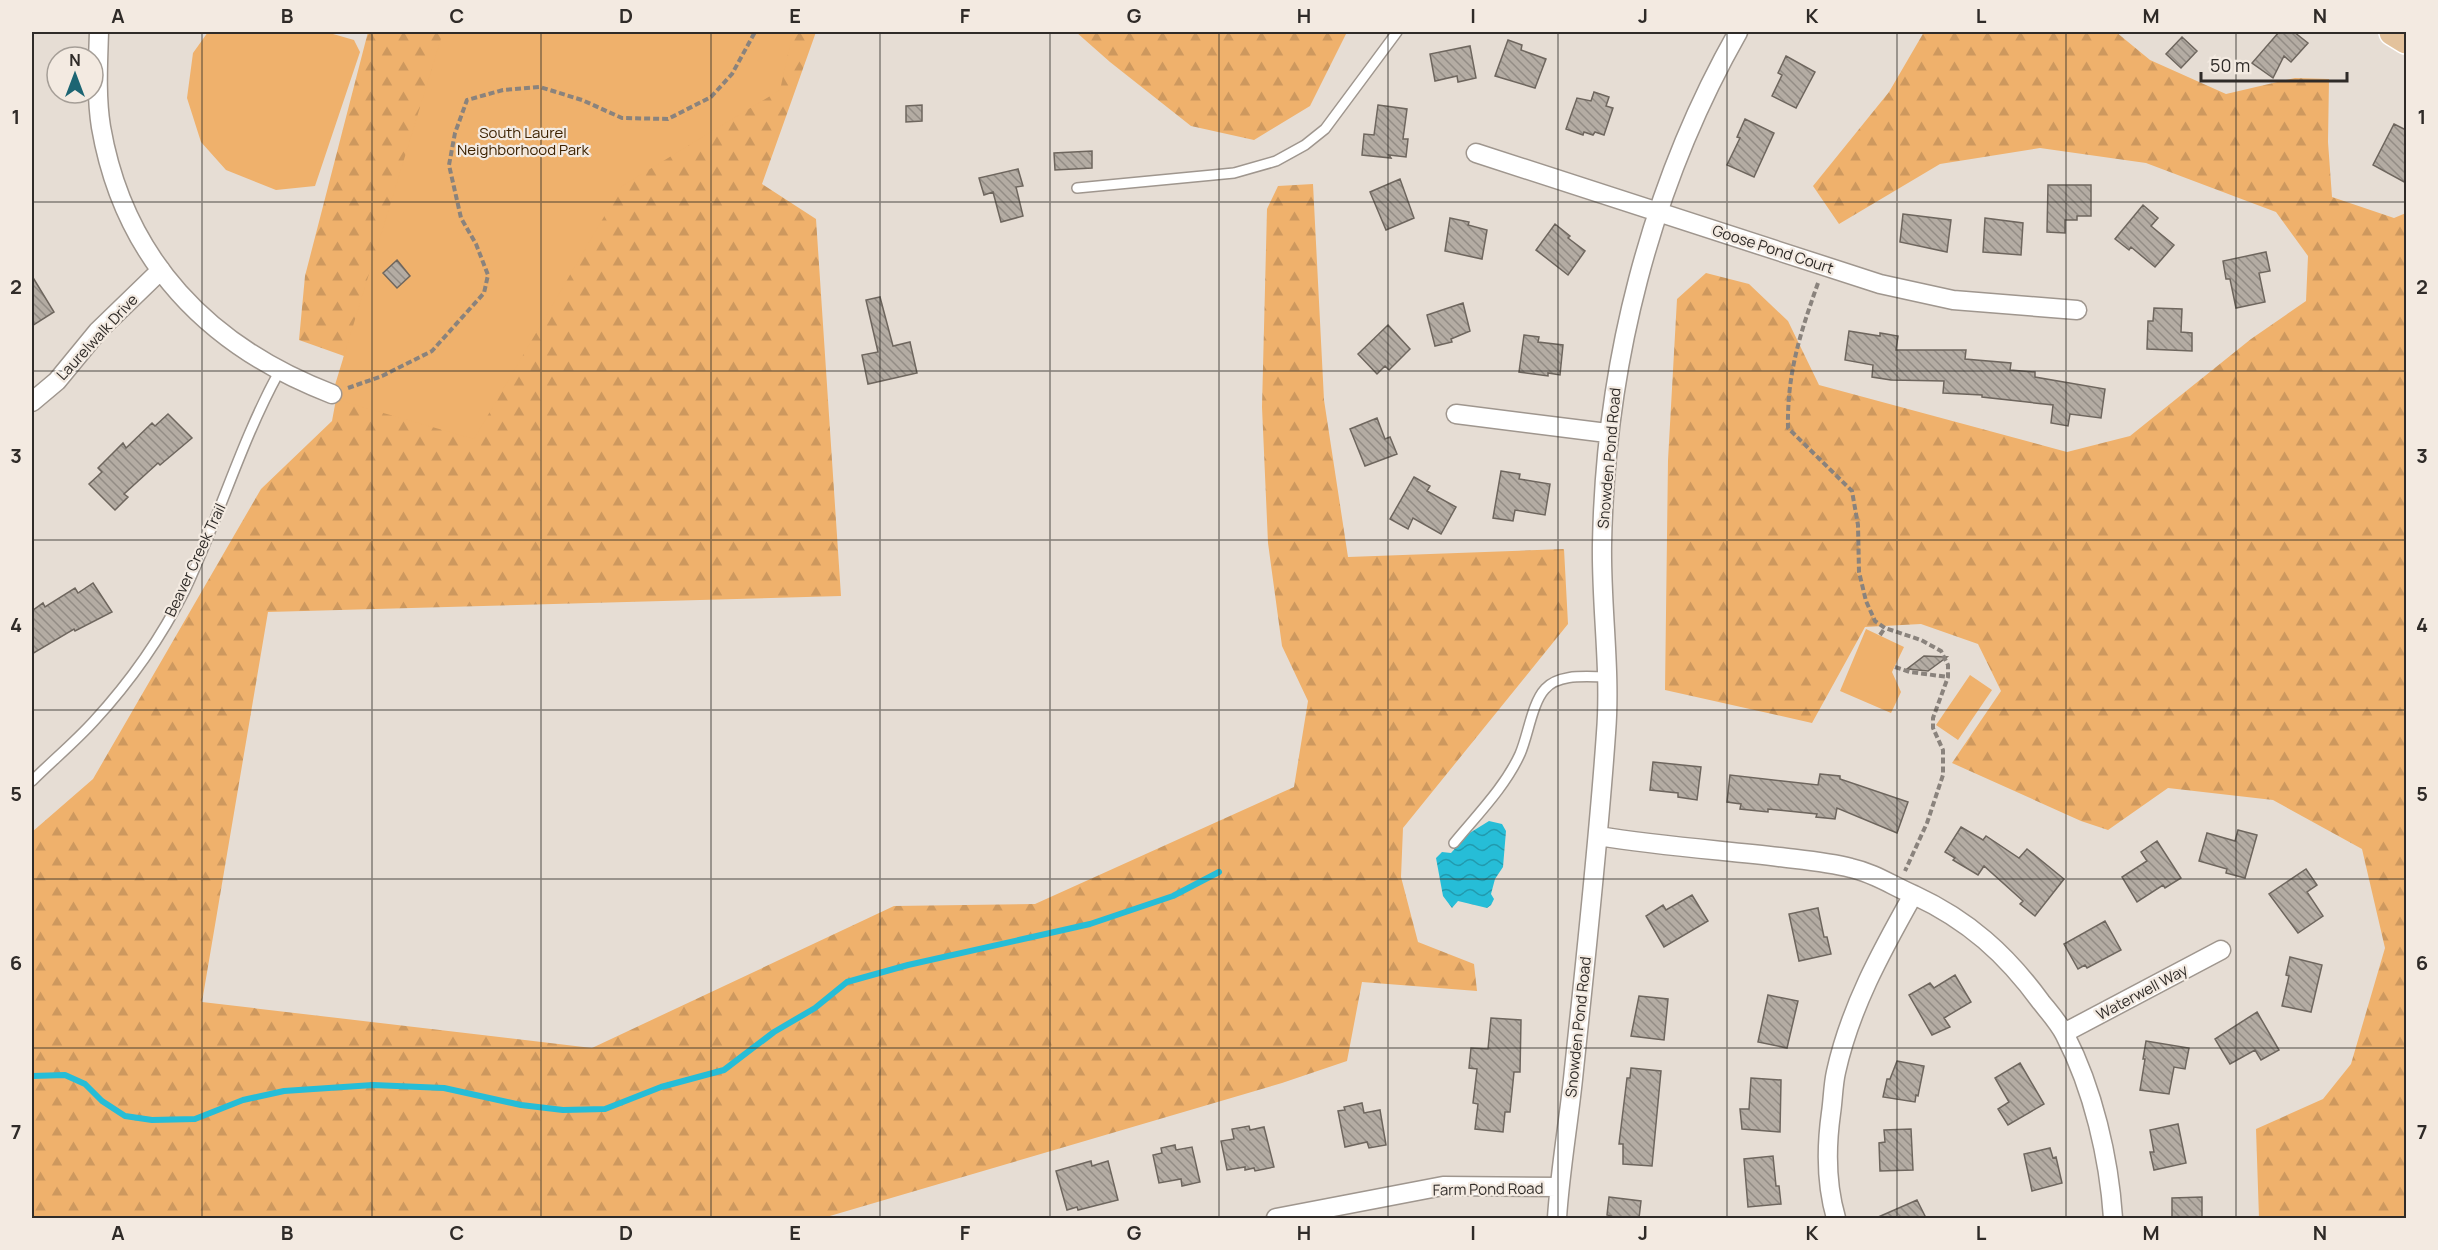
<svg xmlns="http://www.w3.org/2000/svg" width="2438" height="1250" viewBox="0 0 2438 1250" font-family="Manrope,sans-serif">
  <defs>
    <pattern id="forest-firs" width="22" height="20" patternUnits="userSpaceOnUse" patternTransform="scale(1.5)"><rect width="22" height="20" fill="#efb16c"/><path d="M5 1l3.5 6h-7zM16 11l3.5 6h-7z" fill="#cd985e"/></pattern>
    <pattern id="water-waves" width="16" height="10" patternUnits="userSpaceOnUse" patternTransform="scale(1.5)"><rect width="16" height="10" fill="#26bdd7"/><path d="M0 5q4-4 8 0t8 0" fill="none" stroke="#219aae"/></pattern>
    <pattern id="building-back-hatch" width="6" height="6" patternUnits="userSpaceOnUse" patternTransform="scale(1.5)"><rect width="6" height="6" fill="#b4aca3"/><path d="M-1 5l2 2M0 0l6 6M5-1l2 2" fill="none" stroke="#938c85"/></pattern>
  </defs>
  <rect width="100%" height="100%" fill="#e6ddd4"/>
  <!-- forest -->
  <path fill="url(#forest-firs)" d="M368 32H816L762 184 816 219 841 596 268 612 202 1002 592 1048 894 906 1035 904 1294 787 1308 701 1282 646 1268 543 1262 407 1267 209 1278 186 1313 184 1324 400 1348 557 1564 549 1568 624 1403 828 1401 877 1418 942 1474 964 1477 991 1362 982 1347 1061 1282 1083 823 1218H32V832L93 779 261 489 332 421 344 356 299 340 305 276Z
    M1076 32H1347L1310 106 1254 140 1191 126 1110 62Z
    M1924 32H2116L2150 60 2226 94 2295 78 2329 79 2328 142 2332 197 2394 218 2406 213V1218H2259L2256 1129 2323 1099 2351 1064 2385 948 2362 849 2273 800 2168 788 2108 830 2081 821 1952 763 2001 691 1978 644 1921 624 1865 627 1812 723 1665 690 1668 460 1677 299 1706 273 1749 284 1788 321 1819 385 2067 452 2130 436 2251 339 2306 301 2308 256 2276 212 2146 163 2040 148 1940 164 1839 224 1813 186 1889 92Z"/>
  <!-- green -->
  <path fill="#efb16c" d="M208 32H326L354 40 360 52 315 186 276 190 226 170 201 142 187 98 193 53Z
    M443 32H793L780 90 622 186 474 439 331 398Z
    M1866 629 1904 647 1892 672 1901 692 1891 713 1840 691Z
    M1970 675 1992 690 1958 740 1936 725Z"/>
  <!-- water -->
  <path fill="url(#water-waves)" d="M1489 821 1502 824 1506 831 1503 867 1495 879 1491 894 1494 899 1491 905 1487 908 1458 901 1452 908 1443 896 1436 858 1442 852 1451 853 1468 834Z"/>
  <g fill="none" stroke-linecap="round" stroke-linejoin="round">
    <!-- stream -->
    <path stroke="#26bdd7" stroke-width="6" d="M32 1076 65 1075 85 1084 102 1101 125 1116 152 1120 195 1119 243 1100 284 1091 373 1085 444 1088 521 1105 563 1110 605 1109 661 1087 724 1070 774 1032 815 1008 847 982 908 965 1090 924 1173 896 1219 872"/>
  </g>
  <!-- building -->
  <path fill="url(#building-back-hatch)" stroke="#6e665e" stroke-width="1.5" d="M2279 32H2294L2308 43 2291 62 2284 56 2273 78 2252 63Z
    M2182 37 2197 51 2181 68 2166 54Z
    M1508 40 1522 45 1521 50 1546 59 1535 88 1495 76Z
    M1470 46 1476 78 1458 82 1457 76 1435 81 1430 54Z
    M1786 56 1815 72 1796 108 1772 96 1782 75 1778 73Z
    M1594 92 1609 97 1606 106 1613 108 1604 135 1595 132 1593 135 1584 132 1583 135 1566 129 1577 98 1591 101Z
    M922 105V121L906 122V106Z
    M1378 105 1407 109 1403 139H1408L1406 157 1389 155 1391 158 1362 155 1364 134 1374 135Z
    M1745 119 1774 133 1754 177 1727 165 1740 138 1737 137Z
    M2394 124 2406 130V183L2373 165Z
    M1092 151V168L1055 170 1054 153Z
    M1018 169 1023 186 1016 187 1023 216 1001 222 993 192 984 195 979 178Z
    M1400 179 1414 218 1386 230 1370 192Z
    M2048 185H2091V216H2077V220H2065V233L2047 232Z
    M2143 205 2158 218 2151 226 2174 245 2155 267 2131 247 2129 250 2115 239Z
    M1903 214 1951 220 1947 252 1900 242Z
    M1450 218 1469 222 1468 225 1487 230 1482 259 1445 251Z
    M1985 218 2023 223 2021 255 1983 252Z
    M1555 224 1570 236 1568 238 1585 251 1568 275 1536 250Z
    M2266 252 2270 271 2259 273 2265 302 2236 308 2230 279H2226L2223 261Z
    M397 260 410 276 397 288 383 273Z
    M32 276 54 312 32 326Z
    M880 297 893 346 910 342 917 373 868 384 862 355 878 352 866 300Z
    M1463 303 1470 331 1451 339 1452 342 1435 346 1427 315Z
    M2154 308 2182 309 2181 332 2192 333V351L2147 349 2148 321H2153Z
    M1388 325 1410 349 1389 370 1385 366 1377 374 1358 354Z
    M1849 331 1880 336V333L1898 336 1896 350H1966L1965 359 2011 363 2010 370 2035 372V377L2105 389 2101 418 2070 414 2068 426 2051 423 2053 405 1982 397V395L1943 393 1944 381 1891 380 1872 377 1873 365 1845 360Z
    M1524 335 1539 337 1538 342 1563 345 1560 375 1548 373V376L1519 372Z
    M168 414 192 438 160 465 158 463 124 494 128 497 115 510 89 484 102 472 98 468 123 443 126 448 152 423 155 426Z
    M1377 418 1385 439 1390 437 1397 454 1365 466 1350 429Z
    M1501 471 1520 474 1519 479 1550 484 1545 515 1515 510 1513 521 1493 518Z
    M1414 477 1430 486 1427 491 1456 507 1441 534 1413 518 1408 529 1390 519Z
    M93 583 112 612 75 631 74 629 32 654V611L43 603 45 607 75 588 78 593Z
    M1924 656 1947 657 1928 671 1907 669Z
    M1653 762 1701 767 1697 800 1678 797V793L1650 790Z
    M1820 774 1840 776V779L1908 802 1897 833 1837 808 1835 819 1816 817 1817 814 1768 809V812L1740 809 1741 804 1727 802 1730 775 1818 785Z
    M1961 827 1983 840 1986 836 2019 858 2027 849 2064 879 2035 916 2020 904 2023 901 1984 866 1978 875 1953 860 1955 858 1945 852Z
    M2238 830 2257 835 2245 878 2226 873 2227 869 2199 861 2207 833 2235 841Z
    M2157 841 2181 878 2165 888 2163 885 2137 902 2122 877 2147 861 2141 852Z
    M2306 869 2317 885 2307 892 2323 916 2298 933 2269 894Z
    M1692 895 1708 921 1664 947 1646 916 1663 905 1666 910Z
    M1818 908 1824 937H1827L1831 954 1799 961 1789 914Z
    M2105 921 2121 950 2087 968 2085 965 2078 969 2064 944Z
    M2290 957 2322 965 2311 1012 2282 1006 2289 976 2286 975Z
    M1955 975 1971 1002 1944 1018 1950 1027 1932 1035 1909 995 1930 983 1934 988Z
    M1768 995 1798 1001 1787 1048 1758 1042Z
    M1639 996 1668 999 1664 1040 1631 1036Z
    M2257 1012 2279 1050 2261 1060 2255 1050 2230 1064 2215 1039Z
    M1491 1018 1521 1020 1520 1072H1514L1510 1112H1505L1503 1132 1475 1129 1478 1104 1473 1103 1477 1069 1469 1068 1471 1048 1488 1049Z
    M2146 1041 2189 1048 2185 1069 2174 1067 2169 1094 2140 1090 2145 1059H2143Z
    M1897 1061 1924 1066 1918 1096 1916 1095 1915 1102 1883 1097 1887 1079H1890Z
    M2020 1063 2044 1104 2008 1125 1998 1109 2009 1102 1995 1078Z
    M1631 1068 1661 1071 1652 1166 1623 1164V1144H1619L1627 1078H1630Z
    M1751 1078 1781 1080 1780 1132 1742 1129 1740 1109H1749Z
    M1362 1103 1364 1113 1380 1110 1386 1145 1369 1148 1367 1142 1345 1147 1338 1111 1345 1110 1344 1107Z
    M2178 1124 2186 1163 2154 1170 2150 1152H2154L2150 1130Z
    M1249 1126 1250 1130 1264 1127 1274 1167 1255 1171 1254 1168 1245 1170V1167L1227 1170 1221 1141 1234 1139 1232 1129Z
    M1911 1129 1913 1170 1880 1171 1879 1143 1885 1142 1884 1130Z
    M1175 1145 1176 1150 1192 1147 1200 1182 1182 1186 1181 1179 1159 1183 1153 1155 1162 1153 1161 1148Z
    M2050 1148 2053 1158 2056 1157 2062 1183 2032 1191 2024 1154Z
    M1773 1156 1776 1186H1779L1781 1204 1748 1207 1744 1159Z
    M1091 1161 1092 1166 1108 1161 1118 1200 1078 1210 1077 1207 1067 1210 1056 1171Z
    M1609 1197 1641 1201 1639 1218H1610L1611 1216 1607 1215Z
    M2202 1197V1218H2172V1198Z
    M1917 1200 1926 1218H1876Z"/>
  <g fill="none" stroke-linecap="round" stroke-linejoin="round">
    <!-- lane casing -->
    <g stroke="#9f968e" stroke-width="12">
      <path id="lane" d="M1077 188 1234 173 1276 161 1305 145 1325 129 1397 32
        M32 781C52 761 75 742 94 721 129 683 162 636 185 590 219 518 241 441 279 372
        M1454 843C1477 815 1505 787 1520 754 1528 736 1532 703 1545 689 1559 673 1588 677 1607 677"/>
    </g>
    <!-- street casing -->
    <g stroke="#9f968e" stroke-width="21">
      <path id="street" d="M99 32C98 63 96 96 101 127 124 260 209 347 332 394
        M1476 153 1880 284 1953 300 2077 310
        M32 402 57 381 98 331 161 270
        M1456 414 1607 433
        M1599 836C1659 846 1719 850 1779 857 1803 860 1828 862 1851 868 1874 873 1893 886 1914 895 1968 920 2006 954 2041 1002 2049 1012 2059 1023 2065 1035 2093 1089 2109 1158 2113 1218
        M2064 1033 2221 950
        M1276 1218 1443 1186 1559 1187
        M1557 1218C1560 1172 1568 1126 1573 1079 1585 964 1598 849 1606 733 1611 670 1601 607 1602 545 1605 366 1650 187 1738 32
        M1836 1218C1826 1184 1826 1149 1831 1113 1833 1100 1833 1085 1836 1072 1850 1008 1881 952 1913 895"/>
    </g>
    <!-- primary casing -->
    <g stroke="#fff" stroke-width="30">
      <path id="primary" d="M2393 32 2406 40"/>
    </g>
    <!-- path -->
    <path stroke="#8a837d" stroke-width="4" stroke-dasharray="6 3" stroke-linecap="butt" d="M1818 283C1800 334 1787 373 1788 428L1852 491 1858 525 1859 572 1866 601 1875 621 1885 628 1921 640 1941 651 1948 665V677L1933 718V728L1943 750V775L1927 823 1905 871
      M348 388 382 376 432 351 484 293 488 275 476 244 461 218 449 165 455 133 467 100 503 90 540 87 582 100 622 118 668 119 711 97 732 74 755 32
      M1880 635 1885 628
      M1895 667 1910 672 1948 677"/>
    <!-- lane -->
    <use href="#lane" stroke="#fff" stroke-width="9"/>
    <!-- street -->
    <use href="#street" stroke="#fff" stroke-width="18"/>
    <!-- primary -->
    <use href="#primary" stroke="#e3c29c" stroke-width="27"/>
  </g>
  <!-- grid -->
  <path fill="none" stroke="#2f2b28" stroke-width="1.5" stroke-opacity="0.55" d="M202 32V1218M372 32V1218M541 32V1218M711 32V1218M880 32V1218M1050 32V1218M1219 32V1218M1388 32V1218M1558 32V1218M1727 32V1218M1897 32V1218M2066 32V1218M2236 32V1218M32 202H2406M32 371H2406M32 540H2406M32 710H2406M32 879H2406M32 1048H2406"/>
  <g text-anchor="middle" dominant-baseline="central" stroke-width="4.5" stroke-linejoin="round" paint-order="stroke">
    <!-- park labels -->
    <g font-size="15" fill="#3c2201" stroke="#f3eae1">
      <text x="523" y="132">South Laurel<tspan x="523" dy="17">Neighborhood Park</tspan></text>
    </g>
    <!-- street labels -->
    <g font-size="15" fill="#2f2b28" stroke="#f3eae1">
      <text transform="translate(1773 249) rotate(18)">Goose Pond Court</text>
      <text transform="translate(97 337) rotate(-47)">Laurelwalk Drive</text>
      <text transform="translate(1609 458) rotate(-85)">Snowden Pond Road</text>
      <text transform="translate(195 560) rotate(-65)">Beaver Creek Trail</text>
      <text transform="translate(2142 992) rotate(-28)">Waterwell Way</text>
      <text transform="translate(1578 1027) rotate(-84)">Snowden Pond Road</text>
      <text transform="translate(1488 1189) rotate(-1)">Farm Pond Road</text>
    </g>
  </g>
  <!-- border -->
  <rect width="2438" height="1250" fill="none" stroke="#f3eae1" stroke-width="66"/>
  <!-- north arrow -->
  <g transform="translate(75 75)"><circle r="28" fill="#f3eae1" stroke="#a59e97" stroke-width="1.5"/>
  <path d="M0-4.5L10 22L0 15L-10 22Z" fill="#1c6573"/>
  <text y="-9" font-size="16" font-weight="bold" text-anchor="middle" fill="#2f2b28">N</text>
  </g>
  <!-- scale -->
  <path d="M2201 72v9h146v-9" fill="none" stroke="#2f2b28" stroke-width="3"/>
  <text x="2210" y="72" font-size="18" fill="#2f2b28" stroke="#f3eae1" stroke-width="4.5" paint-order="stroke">50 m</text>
  <rect x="33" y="33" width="2372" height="1184" fill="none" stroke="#2f2b28" stroke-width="2"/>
  <g font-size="20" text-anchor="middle" font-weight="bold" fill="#2f2b28">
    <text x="118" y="23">A</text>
    <text x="287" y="23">B</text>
    <text x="457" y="23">C</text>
    <text x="626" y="23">D</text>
    <text x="795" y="23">E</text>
    <text x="965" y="23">F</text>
    <text x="1134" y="23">G</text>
    <text x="1304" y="23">H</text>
    <text x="1473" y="23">I</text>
    <text x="1643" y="23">J</text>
    <text x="1812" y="23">K</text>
    <text x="1981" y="23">L</text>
    <text x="2151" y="23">M</text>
    <text x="2320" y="23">N</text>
    <text x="16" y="124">1</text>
    <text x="2422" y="124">1</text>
    <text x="16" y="294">2</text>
    <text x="2422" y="294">2</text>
    <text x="16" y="463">3</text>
    <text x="2422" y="463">3</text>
    <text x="16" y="632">4</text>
    <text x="2422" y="632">4</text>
    <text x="16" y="801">5</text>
    <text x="2422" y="801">5</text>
    <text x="16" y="970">6</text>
    <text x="2422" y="970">6</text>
    <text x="16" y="1139">7</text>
    <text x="2422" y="1139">7</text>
    <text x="118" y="1240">A</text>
    <text x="287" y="1240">B</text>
    <text x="457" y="1240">C</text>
    <text x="626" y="1240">D</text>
    <text x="795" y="1240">E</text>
    <text x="965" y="1240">F</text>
    <text x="1134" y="1240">G</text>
    <text x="1304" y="1240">H</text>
    <text x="1473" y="1240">I</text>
    <text x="1643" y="1240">J</text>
    <text x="1812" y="1240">K</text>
    <text x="1981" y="1240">L</text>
    <text x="2151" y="1240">M</text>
    <text x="2320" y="1240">N</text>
  </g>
</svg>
